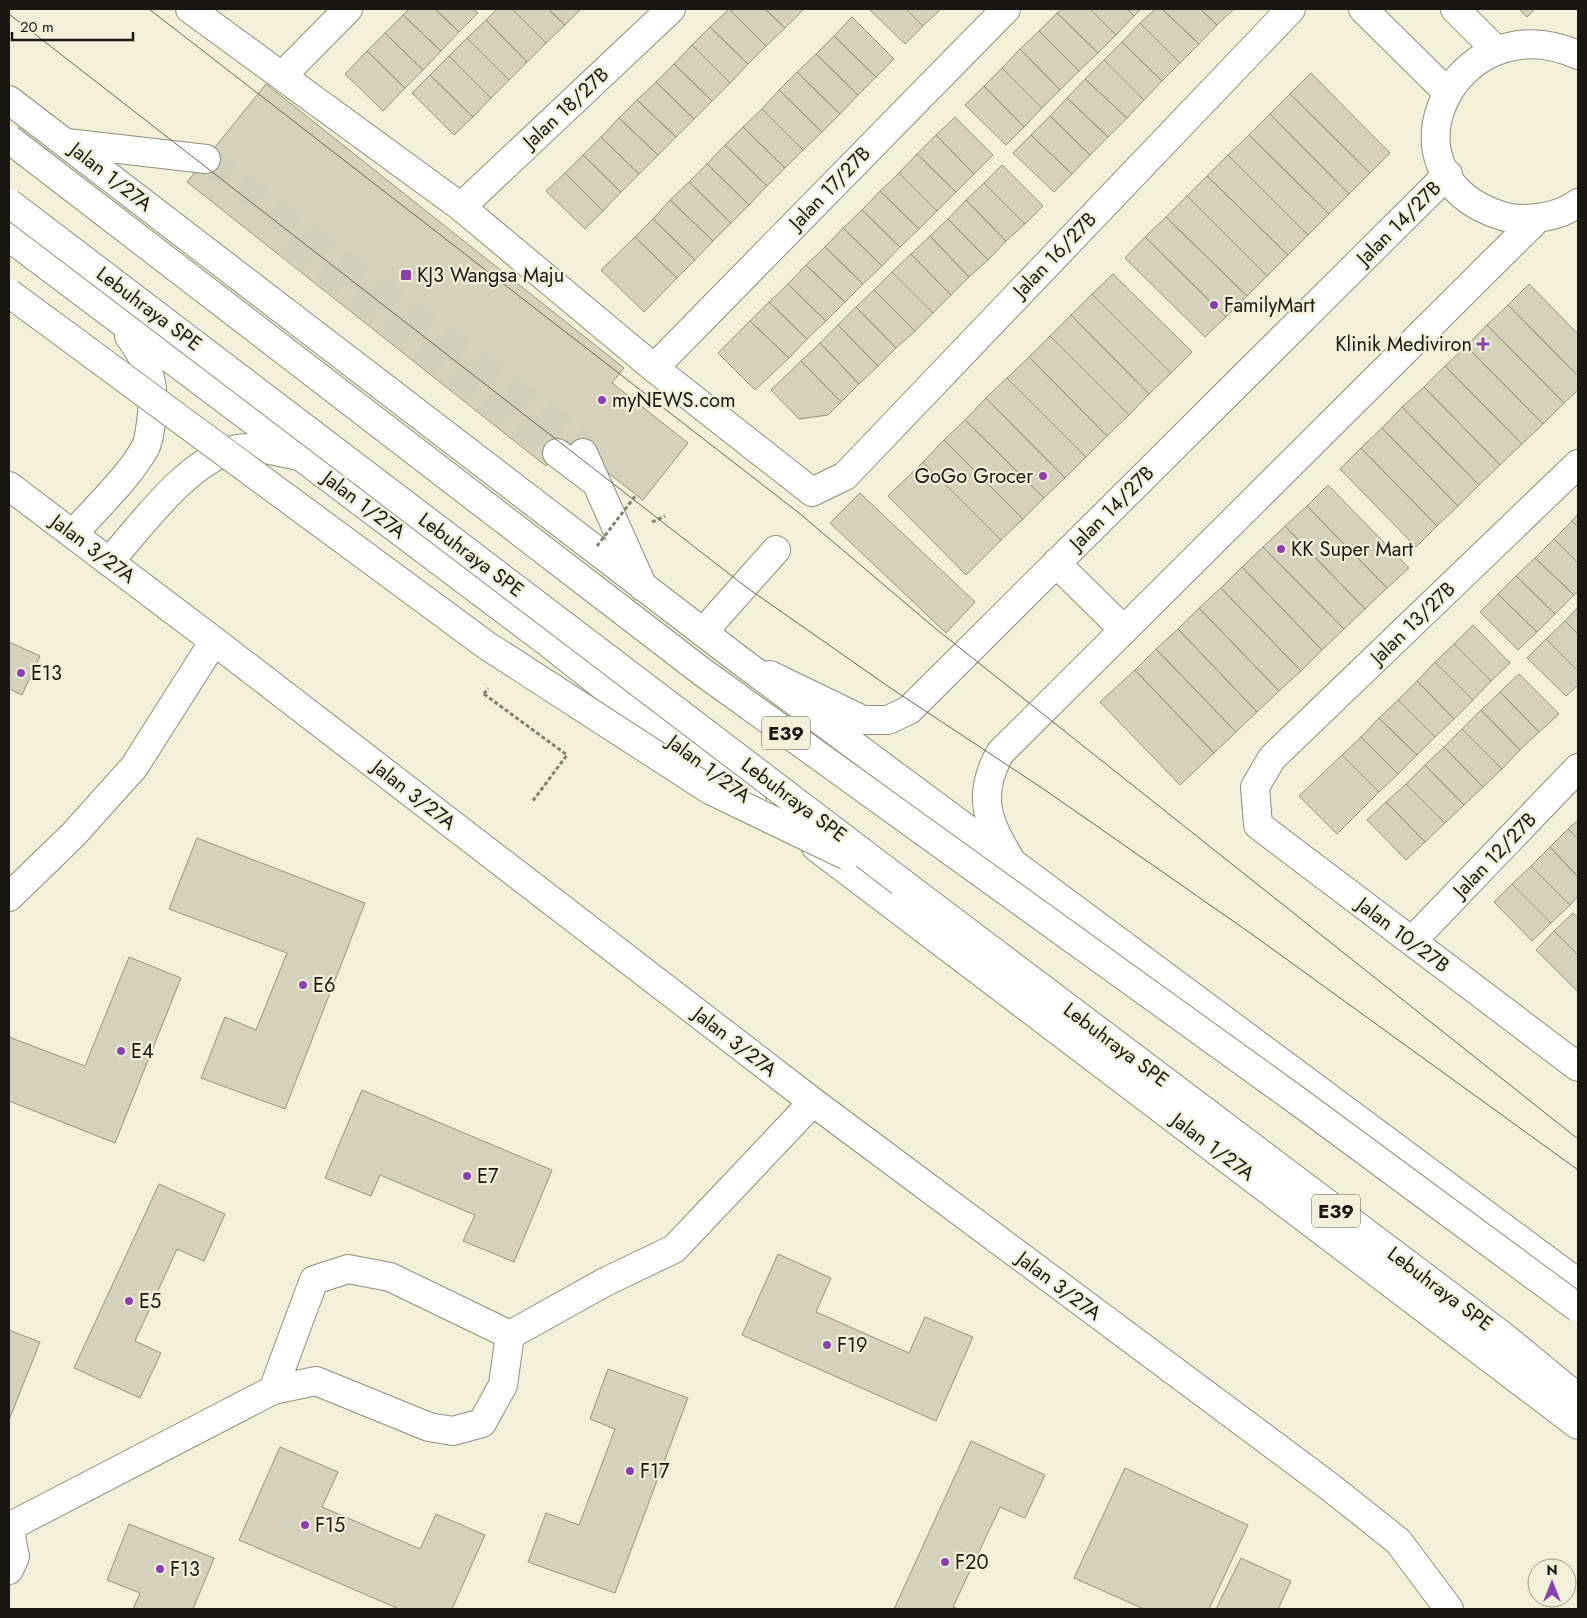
<svg xmlns="http://www.w3.org/2000/svg" width="1587" height="1618" viewBox="0 0 1587 1618" font-family="Jost,sans-serif">
  <rect width="100%" height="100%" fill="#f2f0d8"/>
  <!-- building -->
  <path fill="#d5d2bb" stroke="#95927c" d="M409 9H435L459 32 441 51 403 15Z
    M435 9H473L478 13 459 32Z
    M497 9H512L546 43 527 62 486 20Z
    M512 9H548L565 25 546 43Z
    M548 9H581L565 25Z
    M729 9 766 46 748 64 710 27Z
    M729 9H765L785 28 766 46Z
    M765 9H802L803 10 785 28Z
    M869 9H906L923 26 905 44Z
    M906 9H941L923 26Z
    M1061 9H1090L1116 35 1098 53 1057 13Z
    M1090 9H1127L1134 16 1116 35Z
    M1127 9H1141L1134 16Z
    M1155 9H1162L1199 44 1180 63 1140 23Z
    M1162 9H1200L1217 25 1199 44Z
    M1200 9H1234L1217 25Z
    M1519 9H1535L1527 17Z
    M1057 13 1098 53 1079 71 1039 31Z
    M403 15 441 51 423 70 385 33Z
    M852 17 894 59 876 77 834 36Z
    M486 20 527 62 509 80 467 38Z
    M1140 23 1180 63 1162 81 1122 42Z
    M710 27 748 64 730 83 692 45Z
    M1039 31 1079 71 1060 90 1020 49Z
    M385 33 423 70 405 88 367 51Z
    M834 36 876 77 858 95 816 54Z
    M467 38 509 80 491 98 449 56Z
    M1122 42 1162 81 1144 100 1104 60Z
    M692 45 730 83 712 101 674 64Z
    M1020 49 1060 90 1042 108 1002 68Z
    M367 51 405 88 383 111 345 74Z
    M816 54 858 95 840 114 797 72Z
    M449 56 491 98 473 117 430 75Z
    M1104 60 1144 100 1127 118 1085 79Z
    M674 64 712 101 694 119 656 82Z
    M1002 68 1042 108 1024 127 984 86Z
    M797 72 840 114 822 132 779 90Z
    M1311 73 1390 153 1370 173 1290 94Z
    M430 75 473 117 454 135 412 93Z
    M1085 79 1127 118 1108 137 1067 98Z
    M656 82 694 119 676 137 637 100Z
    M266 84 624 368 612 383 688 443 643 500 567 441 546 466 187 182Z
    M984 86 1024 127 1006 145 965 105Z
    M779 90 822 132 803 150 762 109Z
    M1290 94 1370 173 1349 194 1270 114Z
    M1067 98 1108 137 1090 155 1050 116Z
    M637 100 676 137 658 155 619 118Z
    M762 109 803 150 785 168 743 127Z
    M1270 114 1349 194 1329 214 1249 135Z
    M1050 116 1090 155 1072 174 1031 135Z
    M955 117 993 155 974 174 936 135Z
    M619 118 658 155 639 174 601 137Z
    M743 127 785 168 767 186 725 145Z
    M936 135 974 174 956 192 917 154Z
    M1031 135 1072 174 1054 192 1013 153Z
    M1249 135 1329 214 1308 235 1228 155Z
    M601 137 639 174 621 192 583 155Z
    M725 145 767 186 749 205 707 164Z
    M917 154 956 192 937 211 899 173Z
    M583 155 621 192 603 211 565 173Z
    M1228 155 1308 235 1288 255 1207 176Z
    M707 164 749 205 731 223 689 182Z
    M1002 165 1043 206 1025 224 984 183Z
    M565 173 603 211 585 229 546 191Z
    M899 173 937 211 919 229 880 191Z
    M1207 176 1288 255 1267 276 1187 196Z
    M689 182 731 223 713 241 670 200Z
    M984 183 1025 224 1006 241 966 200Z
    M880 191 919 229 900 247 862 210Z
    M1187 196 1267 276 1247 296 1166 217Z
    M670 200 713 241 695 260 653 219Z
    M966 200 1006 241 988 260 948 219Z
    M862 210 900 247 882 266 843 228Z
    M1166 217 1247 296 1226 317 1145 237Z
    M653 219 695 260 677 278 635 237Z
    M948 219 988 260 969 277 930 236Z
    M843 228 882 266 863 284 825 247Z
    M930 236 969 277 951 295 911 254Z
    M635 237 677 278 644 312 601 270Z
    M1145 237 1226 317 1205 337 1125 258Z
    M825 247 863 284 845 302 806 265Z
    M911 254 951 295 933 313 892 272Z
    M806 265 845 302 826 321 788 284Z
    M892 272 933 313 915 331 874 290Z
    M1113 274 1192 352 1171 373 1092 294Z
    M788 284 826 321 807 339 769 302Z
    M1529 284 1578 334V376L1508 305Z
    M874 290 915 331 896 348 856 307Z
    M1092 294 1171 373 1149 394 1071 315Z
    M769 302 807 339 789 358 750 321Z
    M1508 305 1578 376V390L1564 403 1487 325Z
    M856 307 896 348 878 366 838 325Z
    M1071 315 1149 394 1129 415 1050 336Z
    M750 321 789 358 755 390 718 353Z
    M838 325 878 366 859 384 820 343Z
    M1487 325 1564 403 1543 424 1466 346Z
    M1050 336 1129 415 1107 436 1029 357Z
    M820 343 859 384 841 402 801 361Z
    M1466 346 1543 424 1522 444 1445 366Z
    M1029 357 1107 436 1086 457 1007 378Z
    M801 361 841 402 828 415 799 419 771 390Z
    M1445 366 1522 444 1500 465 1424 387Z
    M1007 378 1086 457 1065 478 986 398Z
    M1424 387 1500 465 1479 485 1402 407Z
    M986 398 1065 478 1044 498 965 420Z
    M1402 407 1479 485 1458 506 1382 428Z
    M965 420 1044 498 1023 519 944 440Z
    M1382 428 1458 506 1437 526 1361 448Z
    M944 440 1023 519 1001 540 923 462Z
    M1361 448 1437 526 1416 547 1340 469Z
    M923 462 1001 540 966 575 888 496Z
    M1328 485 1409 568 1387 588 1307 506Z
    M860 493 975 602 946 633 830 523Z
    M1307 506 1387 588 1365 609 1285 526Z
    M1578 514V527L1572 521Z
    M1572 521 1578 527V563L1554 539Z
    M1285 526 1365 609 1344 629 1263 547Z
    M1554 539 1578 563V591L1574 595 1535 558Z
    M1263 547 1344 629 1322 650 1242 567Z
    M1535 558 1574 595 1555 614 1516 576Z
    M1242 567 1322 650 1301 671 1221 588Z
    M1516 576 1555 614 1537 632 1498 594Z
    M1221 588 1301 671 1279 691 1199 608Z
    M1498 594 1537 632 1518 650 1480 612Z
    M1578 607V634L1565 621Z
    M1199 608 1279 691 1257 712 1178 629Z
    M1565 621 1578 634V671L1546 639Z
    M1473 625 1510 663 1491 681 1454 644Z
    M1178 629 1257 712 1236 732 1156 649Z
    M1546 639 1578 671V685L1566 696 1527 658Z
    M9 642 40 656 22 695 9 689Z
    M1454 644 1491 681 1473 700 1435 662Z
    M1156 649 1236 732 1214 753 1135 670Z
    M1435 662 1473 700 1454 719 1417 681Z
    M1135 670 1214 753 1180 785 1100 702Z
    M1519 674 1559 714 1539 732 1500 692Z
    M1417 681 1454 719 1435 737 1398 700Z
    M1500 692 1539 732 1520 750 1481 710Z
    M1398 700 1435 737 1417 755 1379 718Z
    M1481 710 1520 750 1502 769 1462 729Z
    M1379 718 1417 755 1398 774 1361 737Z
    M1462 729 1502 769 1483 787 1444 747Z
    M1361 737 1398 774 1379 792 1342 755Z
    M1444 747 1483 787 1464 805 1425 765Z
    M1342 755 1379 792 1337 834 1299 796Z
    M1425 765 1464 805 1445 823 1406 784Z
    M1406 784 1445 823 1425 842 1386 802Z
    M1386 802 1425 842 1406 860 1367 820Z
    M1578 820V839L1568 829Z
    M1568 829 1578 839V877L1550 847Z
    M197 838 365 903 285 1109 201 1078 225 1017 256 1030 287 953 169 909Z
    M1550 847 1578 877V896L1570 905 1531 866Z
    M1531 866 1570 905 1551 923 1512 884Z
    M1512 884 1551 923 1532 941 1494 902Z
    M1573 913 1578 918V955L1554 931Z
    M1554 931 1578 955V992L1536 950Z
    M129 957 181 978 115 1143 9 1101V1037L85 1066Z
    M362 1090 552 1170 514 1262 463 1241 475 1215 380 1175 371 1196 325 1178Z
    M159 1184 225 1214 204 1261 177 1249 135 1341 161 1353 140 1398 74 1368Z
    M778 1254 831 1278 816 1312 909 1353 925 1317 973 1337 936 1421 742 1335Z
    M9 1330 40 1342 9 1420Z
    M608 1369 688 1398 615 1593 528 1562 546 1513 579 1525 615 1429 590 1419Z
    M971 1441 1045 1475 1025 1518 1000 1507 953 1607 959 1609H894Z
    M280 1447 338 1472 322 1507 420 1549 436 1514 485 1535 452 1609H399L239 1540Z
    M1125 1468 1248 1525 1209 1609H1144L1074 1578Z
    M129 1524 214 1558 193 1609H133L140 1593 107 1580Z
    M1241 1558 1291 1581 1278 1609H1216Z"/>
  <g fill="none" stroke-linecap="round" stroke-linejoin="round">
    <!-- minor-tunnel -->
    <path stroke="#d1d0ba" stroke-width="28" stroke-dasharray="28 14" stroke-linecap="butt" d="M206 159 578 439 583 453
      M288 244 557 453"/>
    <!-- minor casing -->
    <g stroke="#908d78" stroke-width="30">
      <path id="minor" d="M190 9 461 207 654 368 812 492 845 476 1291 9
        M1363 9 1444 89
        M1455 9 1491 45
        M1578 55C1456 0 1370 174 1502 216 1524 223 1560 217 1578 203
        M283 75 348 9
        M67 143 206 159
        M461 207 671 9
        M654 368 1006 9
        M557 453 594 481
        M583 453 643 587
        M1578 464 1272 758 1255 787 1258 825 1578 1067
        M9 486 214 641 813 1102 1330 1487 1398 1541 1449 1609
        M1056 563 1124 630
        M704 631 776 550
        M770 675 863 720H888L909 710 1448 174
        M1013 864C989 824 975 798 1000 753L1536 220
        M9 897 73 835 134 767 214 641
        M1412 941 1578 768
        M510 1335 605 1282 674 1249 813 1102
        M9 1527 273 1390 316 1381 429 1427 453 1431 482 1423 503 1385 510 1335 390 1277 348 1269 314 1280 273 1390
        M9 1527 15 1557 9 1570"/>
    </g>
    <!-- major casing -->
    <g stroke="#908d78" stroke-width="30">
      <path id="major" d="M9 100 738 659 1578 1283
        M9 237 546 641 735 790 752 802
        M73 534C95 509 130 476 145 448 149 441 150 430 151 422 156 388 150 364 129 336
        M109 562C140 527 190 457 237 449 256 446 276 451 294 455
        M816 847 1578 1425"/>
    </g>
    <!-- highway casing -->
    <g stroke="#908d78" stroke-width="30">
      <path id="highway" d="M901 882 1504 1337 1578 1398"/>
    </g>
    <!-- path -->
    <path stroke="#828071" stroke-width="3" stroke-dasharray="4 2.5" stroke-linecap="butt" d="M652 522 665 516
      M484 694 567 755 532 802"/>
    <!-- minor -->
    <use href="#minor" stroke="#fff" stroke-width="28"/>
    <!-- major -->
    <use href="#major" stroke="#fff" stroke-width="28"/>
    <!-- highway -->
    <use href="#highway" stroke="#fff" stroke-width="28"/>
    <!-- tram -->
    <path stroke="#676558" stroke-width="1" d="M149 9 799 513 936 629 1578 1139
      M9 14 746 587 889 687 1045 790 1253 935 1578 1170"/>
    <!-- highway-bridge casing -->
    <g stroke="#908d78" stroke-width="30" stroke-linecap="butt">
      <path id="highway-bridge" d="M9 139 701 671 1299 1102 1578 1308
        M9 203 901 882
        M9 293 486 645 710 790 847 856"/>
    </g>
    <!-- path-bridge -->
    <path stroke="#828071" stroke-width="3" stroke-dasharray="4 2.5" stroke-linecap="butt" d="M597 546 636 495
      M484 694 488 688"/>
    <!-- highway-bridge -->
    <use href="#highway-bridge" stroke="#fff" stroke-width="28"/>
  </g>
  <!-- markers -->
  <g fill="#8a40b2" stroke="#f2f0d8" stroke-width="2">
    <rect x="400" y="269" width="12" height="12" rx="2.5"/>
    <circle cx="1214" cy="305" r="5"/>
    <path d="M1480.5 336.5h5v5h5v5h-5v5h-5v-5h-5v-5h5z"/>
    <circle cx="602" cy="400" r="5"/>
    <circle cx="1043" cy="476" r="5"/>
    <circle cx="1281" cy="549" r="5"/>
    <circle cx="21" cy="673" r="5"/>
    <circle cx="303" cy="985" r="5"/>
    <circle cx="121" cy="1051" r="5"/>
    <circle cx="467" cy="1176" r="5"/>
    <circle cx="129" cy="1301" r="5"/>
    <circle cx="827" cy="1345" r="5"/>
    <circle cx="630" cy="1471" r="5"/>
    <circle cx="305" cy="1525" r="5"/>
    <circle cx="945" cy="1562" r="5"/>
    <circle cx="160" cy="1569" r="5"/>
  </g>
  <g text-anchor="middle" dominant-baseline="central" stroke-width="4.5" stroke-linejoin="round" paint-order="stroke">
    <!-- shield labels -->
    <g fill="#f2f0d8" stroke="#5a594c" stroke-width="1">
      <rect x="762" y="716.5" width="48" height="33" rx="4"/>
      <rect x="1312" y="1194.5" width="48" height="33" rx="4"/>
    </g>
    <g font-size="19" font-weight="bold" fill="#191810">
      <text x="786" y="733">E39</text>
      <text x="1336" y="1211">E39</text>
    </g>
    <!-- street labels -->
    <g font-size="20" fill="#191810" stroke="#f2f0d8">
      <text transform="translate(566 108) rotate(-43)">Jalan 18/27B</text>
      <text transform="translate(111 177) rotate(38)">Jalan 1/27A</text>
      <text transform="translate(830 188) rotate(-46)">Jalan 17/27B</text>
      <text transform="translate(1399 223) rotate(-45)">Jalan 14/27B</text>
      <text transform="translate(1055 255) rotate(-46)">Jalan 16/27B</text>
      <text transform="translate(149 309) rotate(37)">Lebuhraya SPE</text>
      <text transform="translate(364 505) rotate(37)">Jalan 1/27A</text>
      <text transform="translate(1112 508) rotate(-45)">Jalan 14/27B</text>
      <text transform="translate(93 549) rotate(37)">Jalan 3/27A</text>
      <text transform="translate(471 555) rotate(37)">Lebuhraya SPE</text>
      <text transform="translate(1413 623) rotate(-44)">Jalan 13/27B</text>
      <text transform="translate(709 769) rotate(37)">Jalan 1/27A</text>
      <text transform="translate(414 795) rotate(38)">Jalan 3/27A</text>
      <text transform="translate(794 800) rotate(37)">Lebuhraya SPE</text>
      <text transform="translate(1495 855) rotate(-46)">Jalan 12/27B</text>
      <text transform="translate(1403 935) rotate(37)">Jalan 10/27B</text>
      <text transform="translate(735 1042) rotate(38)">Jalan 3/27A</text>
      <text transform="translate(1116 1045) rotate(37)">Lebuhraya SPE</text>
      <text transform="translate(1213 1147) rotate(37)">Jalan 1/27A</text>
      <text transform="translate(1059 1286) rotate(37)">Jalan 3/27A</text>
      <text transform="translate(1440 1289) rotate(37)">Lebuhraya SPE</text>
    </g>
    <!-- poi labels -->
    <g font-size="20" fill="#191810" stroke="#f2f0d8" text-anchor="start">
      <text x="417" y="275">KJ3 Wangsa Maju</text>
      <text x="1224" y="305">FamilyMart</text>
      <text x="1472" y="344" text-anchor="end">Klinik Mediviron</text>
      <text x="612" y="400">myNEWS.com</text>
      <text x="1033" y="476" text-anchor="end">GoGo Grocer</text>
      <text x="1291" y="549">KK Super Mart</text>
      <text x="31" y="673">E13</text>
      <text x="313" y="985">E6</text>
      <text x="131" y="1051">E4</text>
      <text x="477" y="1176">E7</text>
      <text x="139" y="1301">E5</text>
      <text x="837" y="1345">F19</text>
      <text x="640" y="1471">F17</text>
      <text x="315" y="1525">F15</text>
      <text x="955" y="1562">F20</text>
      <text x="170" y="1569">F13</text>
    </g>
  </g>
  <!-- border -->
  <rect width="1587" height="1618" fill="none" stroke="#191810" stroke-width="20"/>
  <!-- north arrow -->
  <g transform="translate(1552 1583)"><circle r="24" fill="#f2f0d8" stroke="#9b9a88"/>
  <path d="M0-4L9 19L0 12L-9 19Z" fill="#8a40b2"/>
  <text y="-8" font-size="14" font-weight="bold" text-anchor="middle" fill="#191810">N</text>
  </g>
  <!-- scale -->
  <path d="M12 32v8h121v-8" fill="none" stroke="#191810" stroke-width="2.5"/>
  <text x="20" y="32" font-size="15" fill="#191810" stroke="#f2f0d8" stroke-width="4" paint-order="stroke">20 m</text>
</svg>
